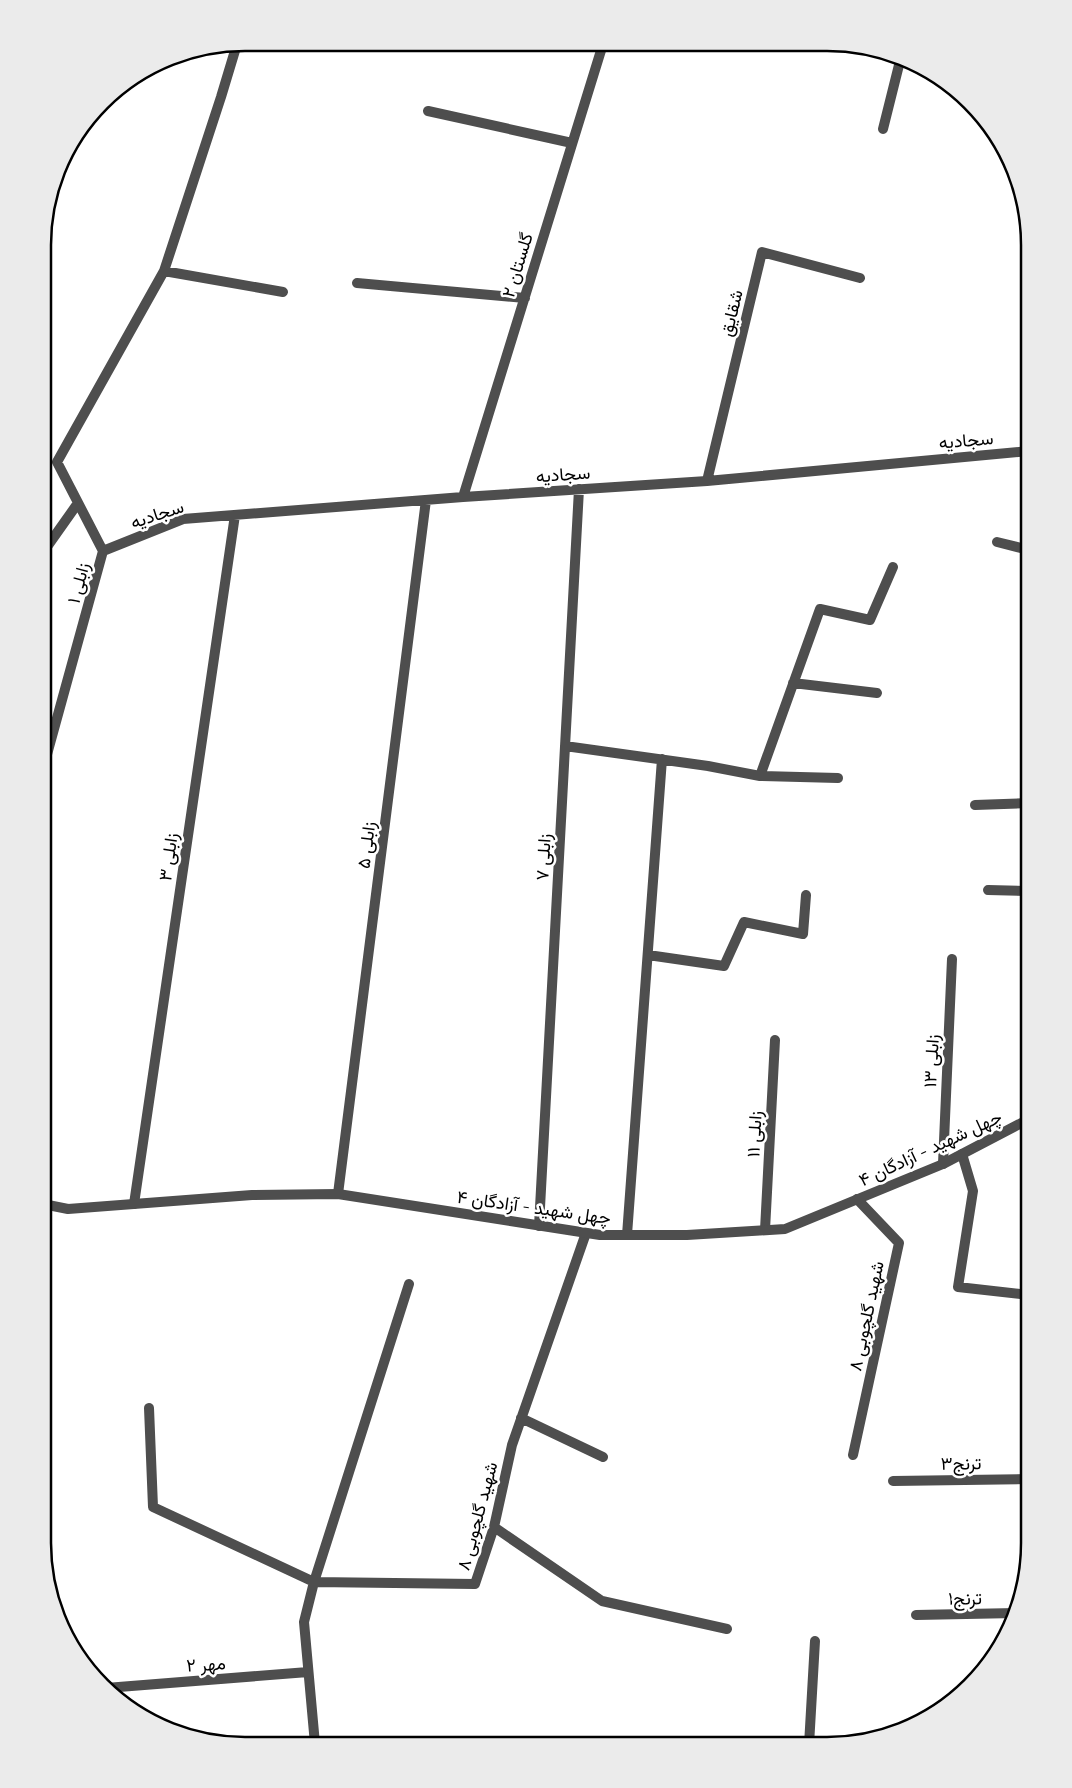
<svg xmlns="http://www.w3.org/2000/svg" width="1072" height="1788" viewBox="0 0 1072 1788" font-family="Raleway,Vazirmatn,sans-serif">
  <rect width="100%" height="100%" fill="#fff"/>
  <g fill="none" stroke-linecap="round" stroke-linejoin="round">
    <!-- minor -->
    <path stroke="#4e4e4e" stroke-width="10" d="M428 111 572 143
      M883 129 901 57
      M164 271 283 292
      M357 283 525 298
      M707 481 762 252 860 278
      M463 497 603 44
      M997 542 1029 550
      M44 551 78 503
      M103 551 183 519 463 497 707 481 1029 451
      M103 551 57 462 164 271 221 97 237 44
      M793 683 877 693
      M565 746 708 766 760 776 838 778
      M43 769 103 551
      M760 776 820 609 870 620 893 567
      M975 805 1029 803
      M988 890 1029 891
      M648 955 724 966 744 922 803 934 806 895
      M962 1154 973 1191 958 1287 1029 1295
      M943 1164 952 959
      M338 1194 426 500
      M134 1204 235 515
      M539 1226 579 489
      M765 1230 775 1040
      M627 1235 662 759
      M149 1408 153 1507 314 1582 409 1284
      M521 1418 603 1457
      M853 1455 899 1243 857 1199
      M893 1481 1029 1479
      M494 1527 602 1601 727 1629
      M916 1615 1016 1613
      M106 1688 308 1672
      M315 1744 304 1622 314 1582 475 1584 494 1527 512 1445 586 1233
      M809 1745 815 1641"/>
    <!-- tertiary -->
    <path stroke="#4e4e4e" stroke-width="10" d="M43 1204 68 1209 252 1195 338 1194 600 1235H687L785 1229 943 1164 1029 1119"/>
  </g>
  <g text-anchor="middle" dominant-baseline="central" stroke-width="5" stroke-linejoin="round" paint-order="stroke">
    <!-- street labels -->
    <g font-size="18" fill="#000" stroke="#fff">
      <text transform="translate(517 265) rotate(-73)">گلستان ۲</text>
      <text transform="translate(731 313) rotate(-76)">شقایق</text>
      <text transform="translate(966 440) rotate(-5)">سجادیه</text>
      <text transform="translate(563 474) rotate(-4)">سجادیه</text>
      <text transform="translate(157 514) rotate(-18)">سجادیه</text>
      <text transform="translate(78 583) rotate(-75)">زابلی ۱</text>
      <text transform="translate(366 845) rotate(-83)">زابلی ۵</text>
      <text transform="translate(168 857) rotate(-82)">زابلی ۳</text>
      <text transform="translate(543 857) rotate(-87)">زابلی ۷</text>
      <text transform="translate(931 1061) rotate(-87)">زابلی ۱۳</text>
      <text transform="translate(754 1134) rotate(-87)">زابلی ۱۱</text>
      <text transform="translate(930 1148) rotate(-25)">چهل شهید - آزادگان ۴</text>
      <text transform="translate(534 1207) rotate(8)">چهل شهید - آزادگان ۴</text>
      <text transform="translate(866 1316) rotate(-78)">شهید گلچوبی ۸</text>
      <text transform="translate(961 1463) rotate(-1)">ترنج۳</text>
      <text transform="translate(477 1516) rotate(-75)">شهید گلچوبی ۸</text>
      <text transform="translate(965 1598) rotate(-1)">ترنج۱</text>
      <text transform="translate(206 1664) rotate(-4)">مهر ۲</text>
    </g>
  </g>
  <!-- crop -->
  <path d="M0 0H1072V1788H0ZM245 51H827A194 194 0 0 1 1021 245V1543A194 194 0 0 1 827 1737H245A194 194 0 0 1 51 1543V245A194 194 0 0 1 245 51Z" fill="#ebebeb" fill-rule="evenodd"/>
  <path fill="none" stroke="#000" stroke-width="2.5" d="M245 51H827A194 194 0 0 1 1021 245V1543A194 194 0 0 1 827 1737H245A194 194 0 0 1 51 1543V245A194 194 0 0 1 245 51Z"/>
</svg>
